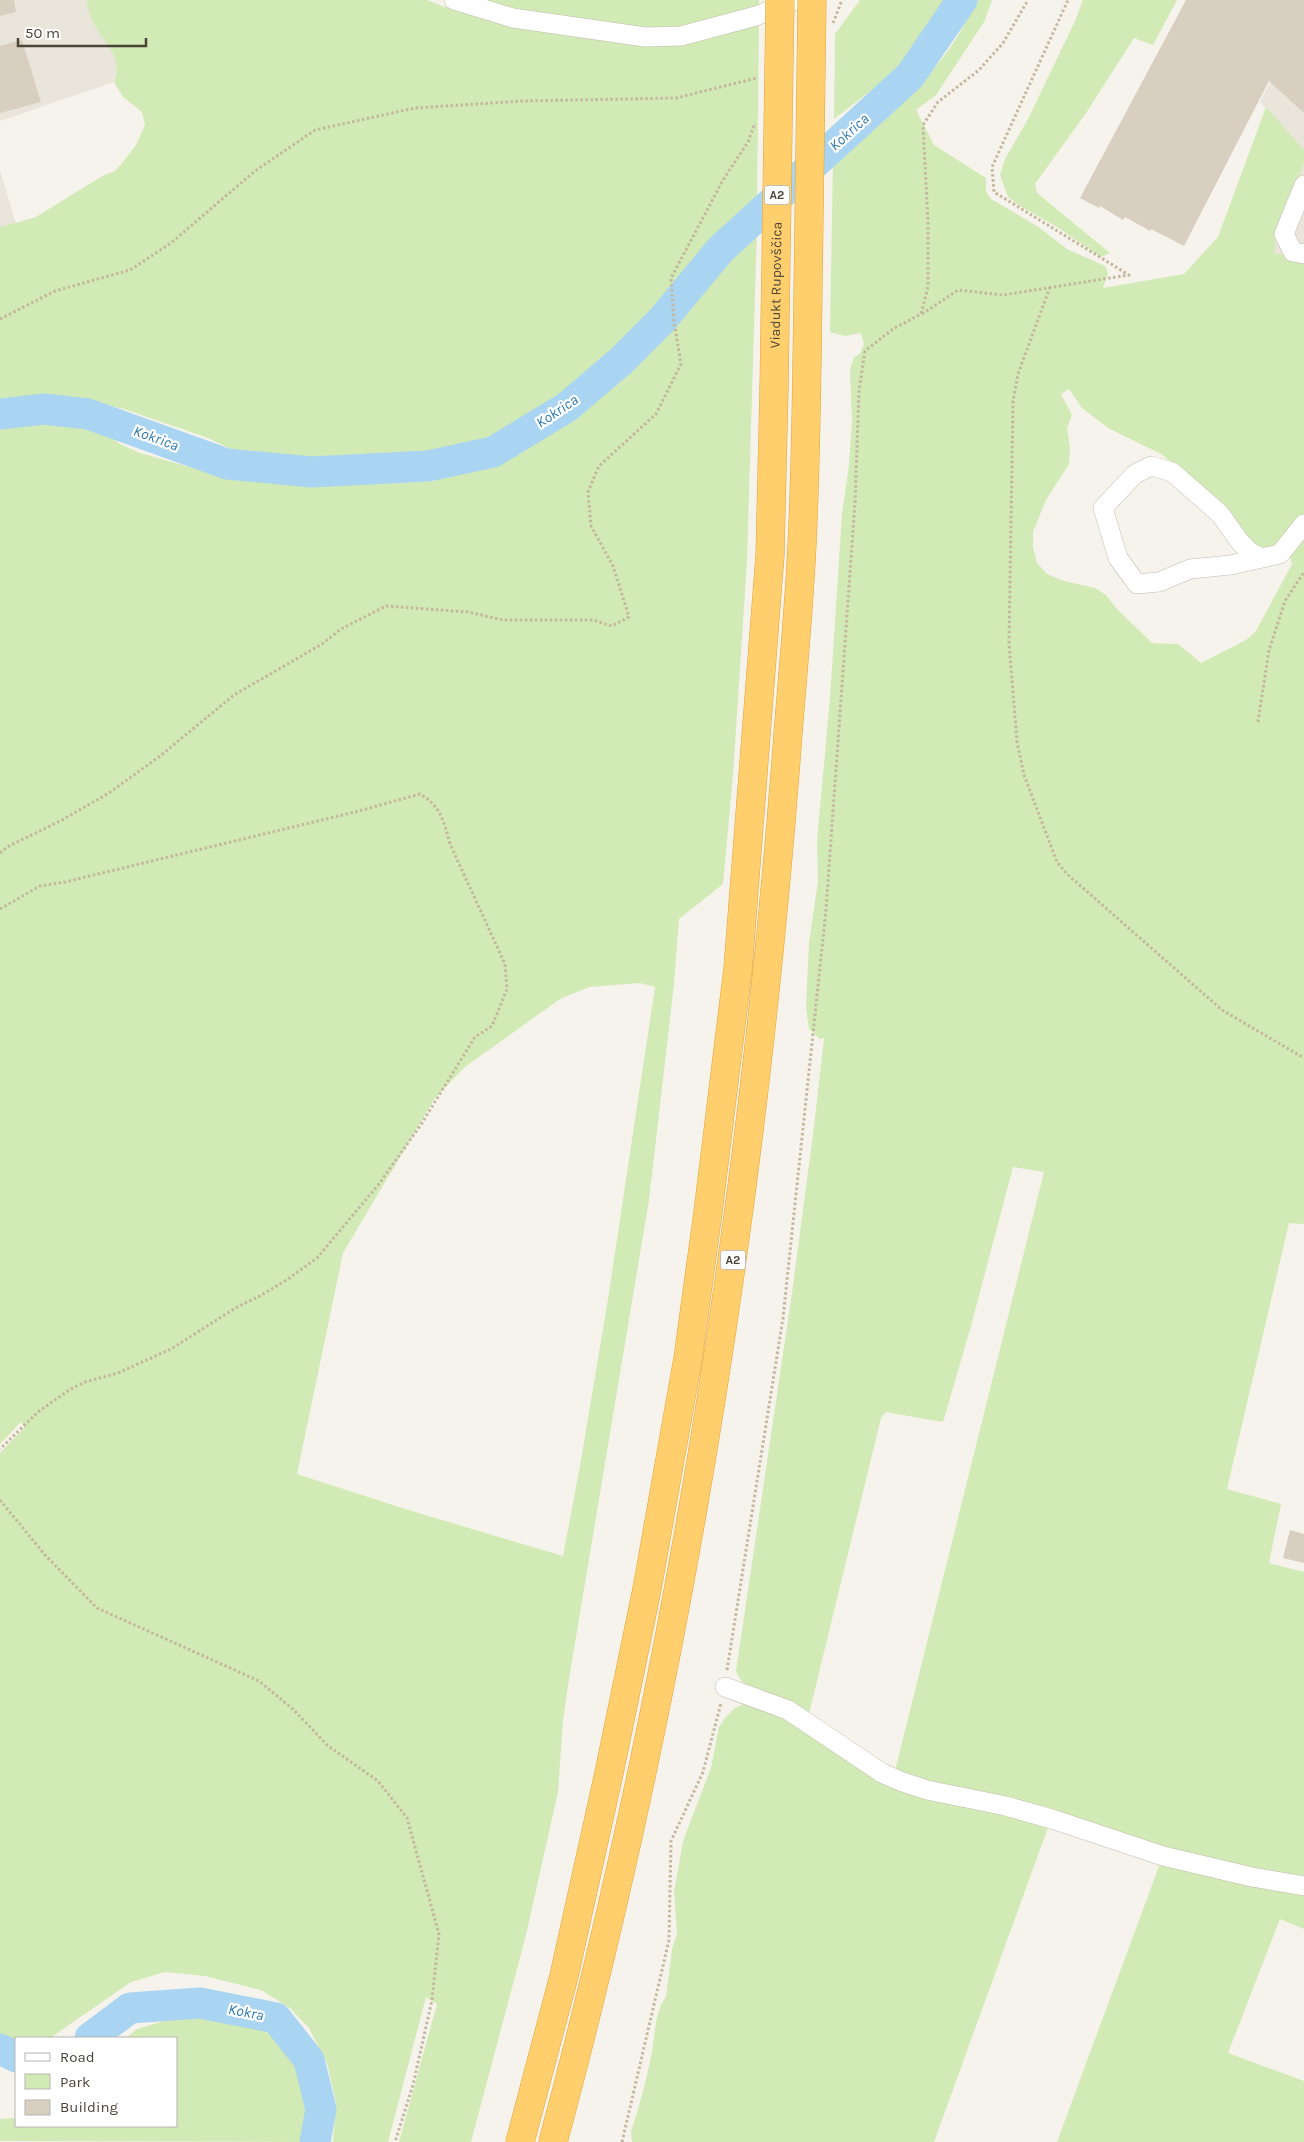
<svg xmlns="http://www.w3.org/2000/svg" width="1304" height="2142" viewBox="0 0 1304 2142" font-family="Karla,sans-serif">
  <rect width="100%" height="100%" fill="#f6f3ec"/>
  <!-- residential -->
  <path fill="#eae5da" d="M0 0H86L95 25 110 45 117 65 114 82 0 121Z
    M1304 16V150L1260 102Z
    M1304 163V260L1275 253V242Z
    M0 170 16 224 0 227Z"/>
  <!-- green -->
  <path fill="#d2eab5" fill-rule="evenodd" d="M86 0H427L456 11 569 35 759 22 757 203 735 223 680 284 660 316 618 356 598 370 563 402 491 446 471 452H462L443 456 311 464 271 459 235 451 208 438 124 409 66 398 0 402V227L36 217 104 175 115 171 123 162 136 145 145 125 142 112 123 97 114 82C123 56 106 46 95 26 91 18 88 9 86 0Z
    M478 0H759V7L678 27 652 30 538 14Z
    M860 0H948L924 37 899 69 834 119 835 34Z
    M976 0H992L984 22 936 95 916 110 934 145 986 178V192L991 199 1037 226 1067 249 1105 266 1108 273 1103 288 1184 274 1218 237 1266 107 1304 150V163L1275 242V253L1304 260V514L1292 535 1274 547 1261 548 1253 545 1234 518 1205 489 1161 454 1108 428 1082 408 1069 389 1061 394 1072 415 1067 428 1070 448 1069 464 1046 500 1033 532V547L1037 563 1047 574 1064 581 1095 588 1106 595 1116 608 1152 643 1178 644 1201 663 1246 640 1256 631 1292 564 1289 553 1304 535V1224L1289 1223 1227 1489 1281 1504 1269 1563 1304 1572V1882L1270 1876 894 1775 1044 1172 1013 1167 971 1326 944 1419 942 1422 886 1412 881 1418 807 1722C787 1710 744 1694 736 1671L792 1293 814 1127 824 1038 820 1039 809 1029 806 1008 809 943 818 881 817 841 830 698 842 514 849 465 852 421 850 370 854 357 860 354 864 344 861 333 845 336 830 332 833 160C892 105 943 79 976 0Z
    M1083 0H1177L1153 45 1134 38 1086 113 1035 184 1037 193 1110 253 1101 257 1057 227 1017 204 1008 197 1000 175 1005 159 1028 119 1075 21Z
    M757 229 747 561 733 775 723 884 679 919 674 984 649 1200 569 1679 563 1720 558 1792 526 1935 471 2142H399L437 2004 426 1997 388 2142H333L336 2103 327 2063 309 2028 290 2008 261 1990 205 1976 165 1972 131 1982 50 2038 16 2040 0 2036V1453L25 1427 21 1422 0 1444V425L45 418 74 422 99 430 120 444 140 453 207 472 272 482 403 483 434 481 497 456 561 418 594 394 644 347 691 291ZM640 983 655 987 608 1299 580 1466 563 1556 405 1509 297 1474 343 1253 435 1098 465 1067 560 999 589 987Z
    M756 1701 858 1763 1050 1822 934 2142H632L631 2132C639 2107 646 2082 651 2057 655 2039 654 2012 666 1997L672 1949 677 1934 674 1892 683 1841 711 1768 719 1727 725 1718 735 1708 746 1703Z
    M1162 1858 1304 1889V1929L1280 1919 1228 2053 1304 2081V2142H1057Z
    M185 2015C213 2016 267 2025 287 2046 291 2050 293 2058 296 2063 308 2091 308 2112 303 2142L0 2141V2119L16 2118V2126H176V2038H126L137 2029Z"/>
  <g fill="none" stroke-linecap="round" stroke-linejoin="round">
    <!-- river -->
    <path stroke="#a9d4f2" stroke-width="31" d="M0 414 44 409 88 414 227 464 312 472 428 466 493 452 567 407 621 361 662 320 720 250 910 76 962 0
      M90 2038 130 2008 200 2003 276 2018 309 2060 321 2109 315 2142
      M0 2049 16 2057"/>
  </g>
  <!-- building -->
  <path fill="#d8cfc1" d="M0 0H14L16 12 0 16Z
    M1186 0H1304V113L1269 81 1184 246 1151 229 1150 231 1125 217 1123 220 1100 206 1099 208 1080 198Z
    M22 40 41 102 0 113V46Z
    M1290 1530 1304 1534V1563L1283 1558Z"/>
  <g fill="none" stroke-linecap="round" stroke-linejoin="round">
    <!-- street casing -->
    <g stroke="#c2bbae" stroke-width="20">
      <path id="street" d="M454 0 513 18 645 37 681 36 756 16 796 0
        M1304 185 1284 234 1293 252 1304 254
        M1262 558 1251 553 1240 542 1220 514 1172 472 1151 466 1135 474 1103 508 1118 558 1137 584 1159 582 1190 569 1231 565 1280 554 1304 524
        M725 1687 788 1710 882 1773 900 1781 927 1790 1006 1806 1052 1819 1163 1856 1252 1877 1304 1886"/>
    </g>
    <!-- highway casing -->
    <g stroke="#e0a43c" stroke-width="29">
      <path id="highway" d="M520 2142 564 1976 609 1773 647 1589 688 1358 708 1212 738 968 770 555 774 389
        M553 2142C677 1682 753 1209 788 734 793 671 799 608 802 545 805 485 806 424 807 364"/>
    </g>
    <!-- path -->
    <path stroke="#c4b79f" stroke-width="3" stroke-dasharray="2.5 2.5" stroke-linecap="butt" d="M833 23 842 0
      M1050 287 1018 374 1013 401 1009 643 1017 742 1024 775 1057 862 1067 874 1222 1010 1304 1058
      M922 314 958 290 1003 295 1129 275 994 192 992 167 1068 0
      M0 319 55 291 130 270 171 243 255 171 315 130 415 108 522 101 676 98 757 78
      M1258 722 1269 650 1285 601 1304 572
      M0 853 7 847 62 820 109 793 160 756 234 695 322 644 341 629 386 606 468 612 503 620H593L612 626 629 617 613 566 591 526 588 492 599 466 656 414 681 364 674 322 671 278 723 180 748 142 755 123
      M0 909 40 886 65 882 355 812 420 794C441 806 444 822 450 844L505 964 507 989 492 1026 475 1037 420 1126 379 1184 317 1258 288 1279 260 1296 237 1307 171 1349 118 1373 85 1382 69 1390 38 1412 0 1449
      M0 1500 45 1555 97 1608 259 1681 294 1710 327 1745 378 1781 407 1818 439 1934 432 2000 413 2085 395 2142
      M727 1670 783 1318 826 910 855 503 859 391 865 351 893 329 921 314 928 287V222L923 125 938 102 979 70 1003 43 1028 0
      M622 2142 669 1940 671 1841 703 1772 721 1703"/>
    <!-- street -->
    <use href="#street" stroke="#fff" stroke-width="19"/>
    <!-- highway -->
    <use href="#highway" stroke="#ffcf6e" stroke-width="28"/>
    <!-- highway-bridge casing -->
    <g stroke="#e0a43c" stroke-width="29" stroke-linecap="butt">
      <g id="highway-bridge">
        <path d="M807 364 812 0"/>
        <path id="s1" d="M774 389 780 0"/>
      </g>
    </g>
    <!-- highway-bridge -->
    <use href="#highway-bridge" stroke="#ffcf6e" stroke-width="28"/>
  </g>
  <g text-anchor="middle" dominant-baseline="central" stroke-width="4.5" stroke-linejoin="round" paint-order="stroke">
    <!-- shield labels -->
    <g fill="#fff" stroke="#817c74" stroke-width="1">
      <rect x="764.5" y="185.5" width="25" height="19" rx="4"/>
      <rect x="720.5" y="1250.5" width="25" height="19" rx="4"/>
    </g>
    <g font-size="12" font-weight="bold" fill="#4b4439">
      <text x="777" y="195">A2</text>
      <text x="733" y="1260">A2</text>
    </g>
    <!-- street labels -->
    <g font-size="14" fill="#4b4439" stroke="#fff">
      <text stroke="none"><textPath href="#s1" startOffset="104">Viadukt Rupovščica</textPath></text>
    </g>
    <!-- water labels -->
    <g font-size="15" font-style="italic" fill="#2e7ab2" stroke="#fff">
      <text transform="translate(849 132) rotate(-42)">Kokrica</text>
      <text transform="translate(557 411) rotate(-34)">Kokrica</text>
      <text transform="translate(156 438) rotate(20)">Kokrica</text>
      <text transform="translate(246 2012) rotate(11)">Kokra</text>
    </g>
  </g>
  <!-- legend -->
  <rect x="15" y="2037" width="162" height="90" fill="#ffffff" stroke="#b7b4b0"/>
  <rect x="25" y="2053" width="25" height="8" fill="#ffffff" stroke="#b7b4b0"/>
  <text x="60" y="2062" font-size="15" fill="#4b4439">Road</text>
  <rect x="25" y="2074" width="25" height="15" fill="#d2eab5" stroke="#b7b4b0"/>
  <text x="60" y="2087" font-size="15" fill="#4b4439">Park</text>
  <rect x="25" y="2100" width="25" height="15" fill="#d8cfc1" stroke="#b7b4b0"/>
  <text x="60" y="2112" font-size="15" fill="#4b4439">Building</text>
  <!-- scale -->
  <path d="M18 38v8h128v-8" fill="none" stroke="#4b4439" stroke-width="2.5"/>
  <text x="25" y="38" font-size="15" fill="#4b4439" stroke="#ffffff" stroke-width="4" paint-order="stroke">50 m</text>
</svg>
